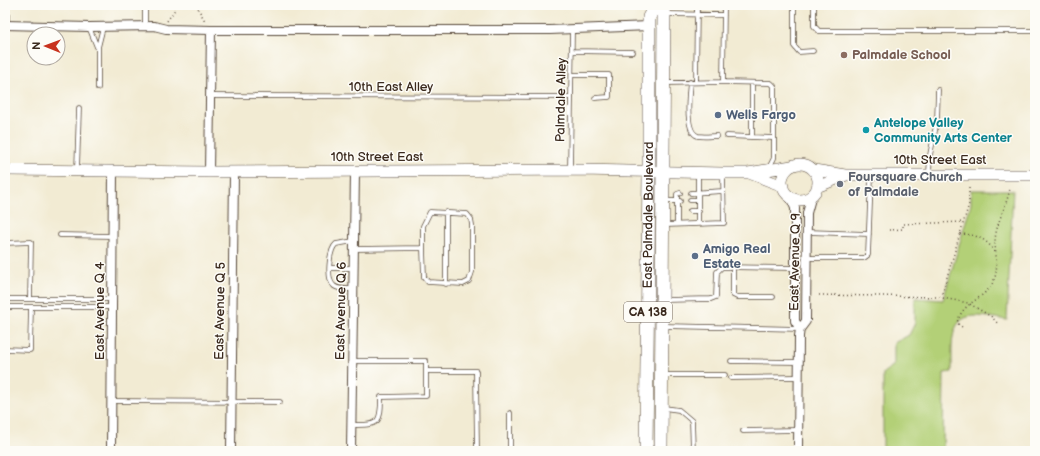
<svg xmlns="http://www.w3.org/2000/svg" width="1040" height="456" viewBox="0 0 1040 456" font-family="'Balsamiq Sans',sans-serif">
  <rect width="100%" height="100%" fill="#fdfcf7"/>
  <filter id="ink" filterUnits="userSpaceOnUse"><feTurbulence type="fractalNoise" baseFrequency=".025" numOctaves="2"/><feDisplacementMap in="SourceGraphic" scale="8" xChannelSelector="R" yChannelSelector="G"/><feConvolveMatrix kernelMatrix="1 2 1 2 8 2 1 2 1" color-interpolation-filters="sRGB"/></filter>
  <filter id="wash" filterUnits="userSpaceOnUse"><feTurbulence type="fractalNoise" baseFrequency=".012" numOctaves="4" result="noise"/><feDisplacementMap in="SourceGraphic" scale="16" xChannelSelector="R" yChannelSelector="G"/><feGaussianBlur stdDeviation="0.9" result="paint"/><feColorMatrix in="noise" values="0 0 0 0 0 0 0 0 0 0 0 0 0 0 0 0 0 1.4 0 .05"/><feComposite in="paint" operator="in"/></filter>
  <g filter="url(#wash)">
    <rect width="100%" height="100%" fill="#f2ebd3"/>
    <!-- green -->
    <path fill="#b3d077" stroke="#777d4a" d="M971 190H1013L1007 320C996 318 985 316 975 316 946 316 953 353 952 372L944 373 943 451H883V373L894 365V343L909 335 915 323V298L943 300 971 204Z"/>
  </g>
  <g filter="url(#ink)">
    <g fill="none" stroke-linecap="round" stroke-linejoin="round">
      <!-- service casing -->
      <g stroke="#564739" stroke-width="5.5">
        <path id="service" d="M724 5 723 82 771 83 774 86V158L769 168
          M794 5V46L799 52 813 51
          M814 5V26L819 31H1035
          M666 14 724 15
          M7 25V5
          M145 25V5
          M89 27 97 47
          M572 51 633 52
          M572 75H609V97L595 98
          M690 82C689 94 684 132 698 136 704 137 711 136 717 136
          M696 82 697 5
          M666 83 723 82
          M98 88V47L103 27
          M210 96 571 97
          M727 136 773 138
          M752 137V83
          M77 170 79 108
          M570 170 572 30
          M698 174V224
          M929 174 930 155 937 121 938 90
          M5 185V171
          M691 193 723 191
          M690 200H698
          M664 201H680
          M690 211H699
          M677 224V194L680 193
          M665 225 724 223 723 175
          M807 232 869 234
          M60 235 112 236
          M5 243 31 242 30 299
          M354 249 423 248 424 277 428 282 463 284 469 281 472 272V225L471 219 467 214 430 212 423 226V248
          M807 258H864L868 255 871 176
          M733 267V295L737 297H773
          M330 268H354
          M446 284V212
          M353 289C348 289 339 290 334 286 326 280 329 250 336 244L354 241
          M5 299H112
          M664 300 711 299 716 297 717 272 722 267 795 268
          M5 307H112
          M663 326 800 329
          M5 349 30 350 31 307
          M731 361 799 362
          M426 371H476L477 451
          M664 375H725
          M731 378 799 377
          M112 401 280 402
          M664 408 679 410 692 421 693 451
          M510 413V451
          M352 425C378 425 381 425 381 397L426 396V361H353
          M743 431 798 430"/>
      </g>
      <!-- minor casing -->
      <g stroke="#564739" stroke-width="10">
        <path id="minor" d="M5 25 89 27 154 26 166 29 211 30H550L649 26
          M209 172 211 30
          M789 195 795 208V321L800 329
          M111 451 113 170
          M231 451 234 172
          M351 451 355 172
          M798 451 799 336 800 329 806 321 807 213 812 195"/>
      </g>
      <!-- secondary casing -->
      <g stroke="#564739" stroke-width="12">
        <path id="secondary" d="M782 182a18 18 0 1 1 36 0a18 18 0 1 1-36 0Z
          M5 170 209 172 582 170 723 173H748L792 166
          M814 170 845 175H1035
          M749 173 783 186
          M817 187 844 176"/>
      </g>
      <!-- trunk casing -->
      <g stroke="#564739" stroke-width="14">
        <g id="trunk">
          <path d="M658 5 664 14 661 451"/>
          <path id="s1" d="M646 451 649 172V17L656 5"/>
        </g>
      </g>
      <!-- path -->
      <path stroke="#564739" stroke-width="1.5" stroke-dasharray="1 3" stroke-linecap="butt" d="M196 5 205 21
        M167 21 174 11V5
        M889 230 903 229V224L964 222
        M960 234C975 234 988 239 995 253
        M819 295 938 297 968 303 992 317 998 324
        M941 297 969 204V188
        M962 327 957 323C963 300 985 301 994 280 999 268 995 253 995 241 996 222 1007 206 1010 188"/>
      <!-- service -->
      <use href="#service" stroke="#fff" stroke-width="4"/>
      <!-- minor -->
      <use href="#minor" stroke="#fff" stroke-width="8"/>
      <!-- secondary -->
      <use href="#secondary" stroke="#fff" stroke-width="11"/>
      <!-- trunk -->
      <use href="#trunk" stroke="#fff" stroke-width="13"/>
    </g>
  </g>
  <!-- markers -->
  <circle fill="#8d6e63" stroke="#fdfcf7" stroke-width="1.5" cx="844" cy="55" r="4"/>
  <g fill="#5c6f8a" stroke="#fdfcf7" stroke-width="1.5">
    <circle cx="718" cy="115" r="4"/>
    <circle cx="695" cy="256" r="4"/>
  </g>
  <circle fill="#0f9aa8" stroke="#fdfcf7" stroke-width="1.5" cx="866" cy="130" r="4"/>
  <circle fill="#6b7280" stroke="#fdfcf7" stroke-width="1.5" cx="840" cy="184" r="4"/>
  <g text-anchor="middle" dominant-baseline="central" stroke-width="3" stroke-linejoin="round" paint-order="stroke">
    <!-- shield labels -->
    <rect fill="#fdfcf7" stroke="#75695f" stroke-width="1" x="624" y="302" width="48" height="20" rx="3"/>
    <g font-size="12" font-weight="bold" fill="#3b2a1e">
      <text x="648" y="312">CA 138</text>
    </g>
    <!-- education labels -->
    <g font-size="13" font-weight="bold" fill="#785e54" stroke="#fdfcf7" text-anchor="start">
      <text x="852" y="55">Palmdale School</text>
    </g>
    <!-- street labels -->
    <g font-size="13" fill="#3b2a1e" stroke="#fdfcf7">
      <text x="391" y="87">10th East Alley</text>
      <text transform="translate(561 100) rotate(-89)">Palmdale Alley</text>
      <text x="377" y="157">10th Street East</text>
      <text x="940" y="160">10th Street East</text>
      <text stroke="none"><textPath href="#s1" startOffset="236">East Palmdale Boulevard</textPath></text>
      <text transform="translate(795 262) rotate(-89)">East Avenue Q 9</text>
      <text transform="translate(100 311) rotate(-90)">East Avenue Q 4</text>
      <text transform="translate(220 311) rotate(-89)">East Avenue Q 5</text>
      <text transform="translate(341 311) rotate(-89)">East Avenue Q 6</text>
    </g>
    <!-- service labels -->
    <g font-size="13" font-weight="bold" fill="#4e5e75" stroke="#fdfcf7" text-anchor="start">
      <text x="726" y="115">Wells Fargo</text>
      <text x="703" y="249">Amigo Real<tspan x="703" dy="15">Estate</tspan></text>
    </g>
    <!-- culture labels -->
    <g font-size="13" font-weight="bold" fill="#0d838f" stroke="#fdfcf7" text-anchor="start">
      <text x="874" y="123">Antelope Valley<tspan x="874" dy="15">Community Arts Center</tspan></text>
    </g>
    <!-- worship labels -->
    <g font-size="13" font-weight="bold" fill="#5b616d" stroke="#fdfcf7" text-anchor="start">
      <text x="848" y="177">Foursquare Church<tspan x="848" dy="15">of Palmdale</tspan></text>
    </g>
  </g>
  <!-- margin -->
  <rect width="1040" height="456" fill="none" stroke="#fdfcf7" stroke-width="20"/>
  <!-- north arrow -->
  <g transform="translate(46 46) rotate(271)"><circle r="19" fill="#fdfcf7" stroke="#afa8a0"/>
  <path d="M0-3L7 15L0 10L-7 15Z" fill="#c8321e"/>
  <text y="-6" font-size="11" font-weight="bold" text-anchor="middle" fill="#3b2a1e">N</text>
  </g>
</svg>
